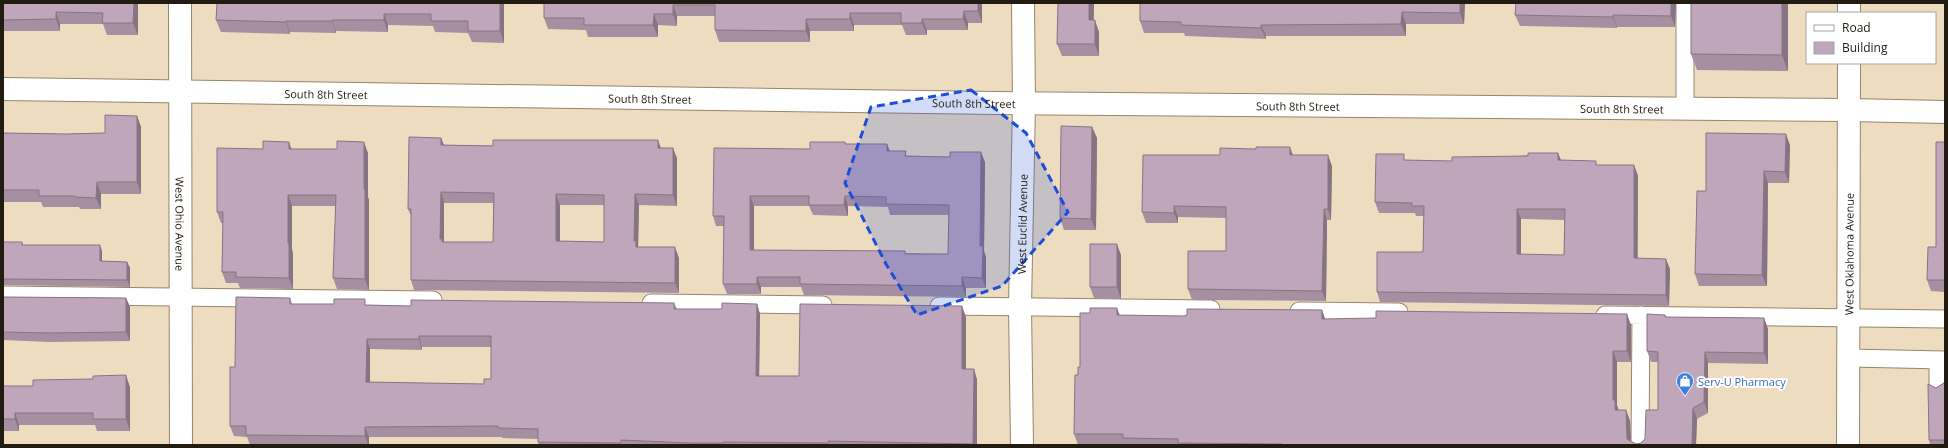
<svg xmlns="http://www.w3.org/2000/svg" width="1948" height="448" viewBox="0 0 1948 448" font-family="'Open Sans',sans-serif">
  <rect width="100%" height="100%" fill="#eedcc0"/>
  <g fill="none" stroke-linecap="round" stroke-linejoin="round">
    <!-- service casing -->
    <g stroke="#95856b" stroke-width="19">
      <path id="service" d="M1685 3V110
        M3 295 433 300
        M651 303 823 305
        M939 306 1211 309
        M1299 311 1399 312
        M1605 315 1945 319
        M1849 358 1945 360
        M1938 360V384
        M1640 445 1641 315"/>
    </g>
    <!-- minor casing -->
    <g stroke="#95856b" stroke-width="24">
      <g id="minor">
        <path id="s1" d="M180 3 181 445"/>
        <path id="s2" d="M3 89 996 103 1849 110 1945 112"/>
        <path id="s3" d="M1022 445 1020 307 1024 103 1023 3"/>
      </g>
    </g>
    <!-- secondary casing -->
    <g stroke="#95856b" stroke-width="24">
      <g id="secondary">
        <path d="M1849 3V13"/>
        <path id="s4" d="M1848 445 1849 63"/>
      </g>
    </g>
    <!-- service -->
    <use href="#service" stroke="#fff" stroke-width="17"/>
    <!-- minor -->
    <use href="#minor" stroke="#fff" stroke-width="22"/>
    <!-- secondary -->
    <use href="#secondary" stroke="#fff" stroke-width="22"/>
  </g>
  <!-- wall -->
  <path fill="#a58fa1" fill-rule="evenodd" d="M3 3H138V35H107L103 24H60V31H3Z
    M217 3H504V43L472 42 468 33 435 32 433 26 388 25V32L336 31V33L290 32V34L221 32 216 20Z
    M544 3H982V23H968V30H927V35H906L902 25H854V31H810V42H719L715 30V16H677V26L658 25V37H588L586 30 548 29 544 18Z
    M1058 3H1094V20L1099 32V56H1062L1057 44Z
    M1465 3 1464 24H1406V36H1266V39L1185 36 1184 33H1144L1140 21Z
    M1676 3 1675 27H1617V28L1520 26 1515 15Z
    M1788 3V71L1697 70 1691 54Z
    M137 116 141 127V194H101V209H80L79 207H43L41 202H3V133L66 134 105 133Z
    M1092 127 1097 138 1096 230H1064L1060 218Z
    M441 138 444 145 661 148 677 158V206L639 205 638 247 679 258V293L414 290 411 280V216L408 209ZM444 203H493V242H444ZM560 205H604V242L560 241Z
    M845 142 846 144 889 151 907 156 985 162 984 251 986 257V288H966V297L804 295 801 287H761V294H727L723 284 724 226H716L713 216 810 149ZM754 206H809L813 215 848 216V206L888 207 890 215H949L948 254 754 250Z
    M1945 142V292L1931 291 1927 280 1936 247Z
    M1790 145 1789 183H1768L1767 286H1699L1695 274 1706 191Z
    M263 149H292L368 153V197L369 200V290L337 289 333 278 336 206H292V249L293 254V289L240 288 238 283H226L222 272 223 223H221L217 212Z
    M1558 153 1561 160 1598 165H1634L1638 176V258L1670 269 1669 306 1380 302 1377 292 1423 252 1424 216H1416L1415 213H1379L1375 202 1406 160 1452 161ZM1521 219 1564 220V255H1521Z
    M1220 155H1293L1332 166 1331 220H1327L1326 301 1192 300 1188 289 1226 251V218L1178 217V223H1146L1142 212Z
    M3 242H22L23 245 102 251V261L127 262 130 268V287L3 285Z
    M1121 255V299L1094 298 1090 287Z
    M3 297 126 298 130 307V341L50 342 3 340Z
    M290 298 292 304 367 305 411 306 674 303 677 309H722L757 304 760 314 759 376H799L966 317V369H974L977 380V445H539L538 442V439L502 438V437H369V445H250L247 437 234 436 230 426 235 367ZM422 347H491V379L484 384 370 382V349L422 350Z
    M1120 315 1631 325V362H1617V405L1618 410H1626L1630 421 1631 441 1636 444 1641 443 1645 439 1658 410V362H1651L1647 351 1665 315 1666 317 1764 318 1768 329V364L1708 363V413L1697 419 1696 445H1078L1074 434 1078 375Z
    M1945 380V445H1930L1929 440 1936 388 1944 383Z
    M3 386 130 387V431H97L95 425H19V431H3Z"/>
  <!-- shaded-wall -->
  <path fill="#867483" d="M134 3H138V35L133 23Z
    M500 3H504V43L500 31Z
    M978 3H982V23L978 11Z
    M1089 3H1094L1093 32 1089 20Z
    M1460 3H1465L1464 24 1460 13Z
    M1671 3H1676L1675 27 1671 16Z
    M1782 3H1788V71L1782 55Z
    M673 5 677 16V26L673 14Z
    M964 11 968 23V30L963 19Z
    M56 12 60 24V31L56 19Z
    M1402 12 1406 24V36L1401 24Z
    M850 13 854 25V31L850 19Z
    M384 14 388 25V32L384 20Z
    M654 14 658 25V37L653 25Z
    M1613 15 1617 27V28L1613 17Z
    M806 19 810 31V42L806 31Z
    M922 19 927 30V35L922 23Z
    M332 20 336 31V33L332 21Z
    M1095 20 1099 32V56L1095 44Z
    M286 21 290 32V34L286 22Z
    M1261 25 1266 36V39L1261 28Z
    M137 116 141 127V194L137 182Z
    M1092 127 1097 138 1096 230 1091 219Z
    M1786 134 1790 145 1789 183 1785 172Z
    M441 138 445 148 441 145Z
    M658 140 662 151 658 148Z
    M289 142 293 153 289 149Z
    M364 142 368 153V197L369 200V290L365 279 364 189Z
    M887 144 891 154 887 151Z
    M1290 147 1294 158 1290 155Z
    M673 148 677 158V206L673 195Z
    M981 152 985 162 984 251 986 257V288L982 278 980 246Z
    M1558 153 1562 164 1558 160Z
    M1328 155 1332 166 1331 220 1328 209Z
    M1634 165 1638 176 1637 269 1634 258Z
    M1764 171 1768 183 1767 286 1762 275Z
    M97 182 101 194V209L96 198Z
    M441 192 444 203V245L440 239Z
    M556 194 560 205V251L556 241Z
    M635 194 639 205 638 247 640 257 634 241Z
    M288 195 292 206V249L293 254V289L289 278 288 243Z
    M750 196 754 206V260L750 250Z
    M845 196 848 206V216L844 205Z
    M1174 206 1178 217V223L1174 213Z
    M1324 209 1327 220 1326 301 1322 291Z
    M1517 209 1521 219V265L1517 254Z
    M1117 244 1121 255V299L1117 287Z
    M100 245 102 251V267L100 261Z
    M675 247 679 258V293L675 283Z
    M1666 259 1670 269 1669 306 1666 295Z
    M127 262 130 268V287L127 280Z
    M757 277 761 287V294L757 284Z
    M962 277 966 288V297L962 286Z
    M126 298 130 307V341L126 332Z
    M757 304 760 314 759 386 756 376Z
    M962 306 966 317V380L962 369Z
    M1117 308 1121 319 1117 315Z
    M1322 310 1326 321 1322 319Z
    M1627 314 1631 325V362L1627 351Z
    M1764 318 1768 329V364L1764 353Z
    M419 336 422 347V350L419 339Z
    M367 339 370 349V392L366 382Z
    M1613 351 1617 362V405L1619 411 1615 410 1613 400Z
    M1705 352 1708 363V413L1704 402Z
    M974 369 977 380V445H973V444Z
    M126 375 130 387V431L126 419Z
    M1693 408 1697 419 1696 445H1692Z
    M1626 410 1630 421 1631 445 1627 439Z
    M15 413 19 425V431L15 419Z
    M365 427 369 437V445H368L365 436Z"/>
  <!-- building -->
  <path fill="#c0a6bb" stroke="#867483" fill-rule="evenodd" d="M3 3H134L133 23H102L103 13 56 12V19L3 20Z
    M217 3H500V31H468V21H431V14H384V20H332V21H286V22L216 20Z
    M544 3H978V11H964L963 19H922V23H901V13H850V19H806V31L715 30V5H673V14H654L653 25H584V18H544Z
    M1058 3H1089V20H1095V44H1057Z
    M1140 3H1460V13L1402 12 1401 24 1261 25V28L1181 25V22L1140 21Z
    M1516 3H1671V16L1613 15V17L1515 15Z
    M1691 3H1782V55L1691 54Z
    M105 115 137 116V182H97L96 198 75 197V196H39V190H3V133L66 134 105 133Z
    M1061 126 1092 127 1091 219 1060 218Z
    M1706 133 1786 134 1785 172 1764 171 1762 275 1695 274 1697 191H1706Z
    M409 137 441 138V145L493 146V140H658V148H673V195L635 194 634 241H636V247H675V283L411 280V209H408ZM441 192 494 193 493 242H442V239H440ZM556 194 604 195V242L556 241Z
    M263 141 289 142V149H337V141L364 142V189H365V279L333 278 336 195H288V243H289V278L236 277V272H222L223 212H217V148L263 149Z
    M810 142H845V144H887V151H906L905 156 950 157V152H981L980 246H983L982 278 962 277V286L800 284V277H757V284H723L724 216H713L714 148 810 149ZM750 196H809V205H844L845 196 886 197V204L949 205 948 254H905V251L750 250Z
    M1936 142H1945V280H1927L1928 247H1936Z
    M1256 147H1290V155H1328V209H1324L1322 291 1188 289V251H1226V207L1174 206V213L1142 212 1143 155H1220V148L1256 149Z
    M1528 153H1558V160L1596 161V165H1634V258L1666 259V295L1377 292V252H1423L1424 206H1412V203L1375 202 1376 154H1404V160L1452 161V157L1528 156ZM1517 209H1565L1564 255 1517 254Z
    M3 242H22V245H100V261L127 262V280L3 279Z
    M1090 244H1117V287H1090Z
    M3 297 126 298V332L47 333 3 332Z
    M236 297 290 298V304H334V299H365V305L411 306V300L674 303V309H722V303L757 304 756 376H799L800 304 962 306V369H974L973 444 828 441V443L723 442V443H690L621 440V443L538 442V429L498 428V426L365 427V436L246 435V426H230V367H235ZM419 336H491V379H484V384L366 382 367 339H419Z
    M1090 308H1117V315L1184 316 1187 315V309L1322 310V319L1376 318V311L1627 314V351H1613V400H1615V410H1626L1627 439 1636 444 1641 443 1645 439 1646 410H1658V352L1647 351V314L1665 315V317L1764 318V353L1705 352 1704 402 1693 408 1692 445H1282V444L1178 443V439L1123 438V434H1074L1075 375H1078V367H1080V313H1090Z
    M126 375V419H93V413H15V419H3V386H33V380L93 379V376Z
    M1945 380V440H1929L1928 384 1936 388 1944 383Z"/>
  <!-- marked area -->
  <path fill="#1d4ed8" fill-opacity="0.2" stroke="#1d4ed8" stroke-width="3" stroke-dasharray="8 5" stroke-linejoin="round" d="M971 90 1026 133 1068 212 1002 286 917 315 886 264 845 183 871 107Z"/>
  <!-- icons -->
  <defs>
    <g id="shop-pin" transform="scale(0.9)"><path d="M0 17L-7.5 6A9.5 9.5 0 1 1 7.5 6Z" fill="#3f7fe0" stroke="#fff"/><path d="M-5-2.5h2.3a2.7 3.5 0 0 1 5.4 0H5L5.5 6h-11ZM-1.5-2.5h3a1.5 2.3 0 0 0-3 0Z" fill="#fff"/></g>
  </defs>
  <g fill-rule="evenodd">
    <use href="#shop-pin" x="1685" y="381"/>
  </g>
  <g text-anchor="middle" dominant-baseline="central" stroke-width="4" stroke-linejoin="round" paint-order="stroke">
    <!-- street labels -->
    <g font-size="11" fill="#221b11" stroke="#fff">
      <text stroke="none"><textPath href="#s2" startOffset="323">South 8th Street</textPath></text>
      <text stroke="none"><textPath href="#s2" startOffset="647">South 8th Street</textPath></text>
      <text stroke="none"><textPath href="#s2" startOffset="971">South 8th Street</textPath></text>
      <text stroke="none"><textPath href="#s2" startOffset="1295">South 8th Street</textPath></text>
      <text stroke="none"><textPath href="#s2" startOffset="1619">South 8th Street</textPath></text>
      <text stroke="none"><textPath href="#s1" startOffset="221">West Ohio Avenue</textPath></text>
      <text stroke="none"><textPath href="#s3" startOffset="221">West Euclid Avenue</textPath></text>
      <text stroke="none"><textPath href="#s4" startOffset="191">West Oklahoma Avenue</textPath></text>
    </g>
    <!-- shop labels -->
    <g font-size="11" fill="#366cbe" stroke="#fff" text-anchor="start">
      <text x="1698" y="381">Serv-U Pharmacy</text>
    </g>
  </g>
  <!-- border -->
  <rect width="1948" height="448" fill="none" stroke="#221b11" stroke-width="8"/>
  <!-- legend -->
  <rect x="1806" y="12" width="130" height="52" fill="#ffffff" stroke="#a7a4a0"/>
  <rect x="1814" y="25" width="20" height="6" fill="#ffffff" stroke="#a7a4a0"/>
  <text x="1842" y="32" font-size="12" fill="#221b11">Road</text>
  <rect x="1814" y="42" width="20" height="12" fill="#c0a6bb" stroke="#a7a4a0"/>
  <text x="1842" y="52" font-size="12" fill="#221b11">Building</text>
</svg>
